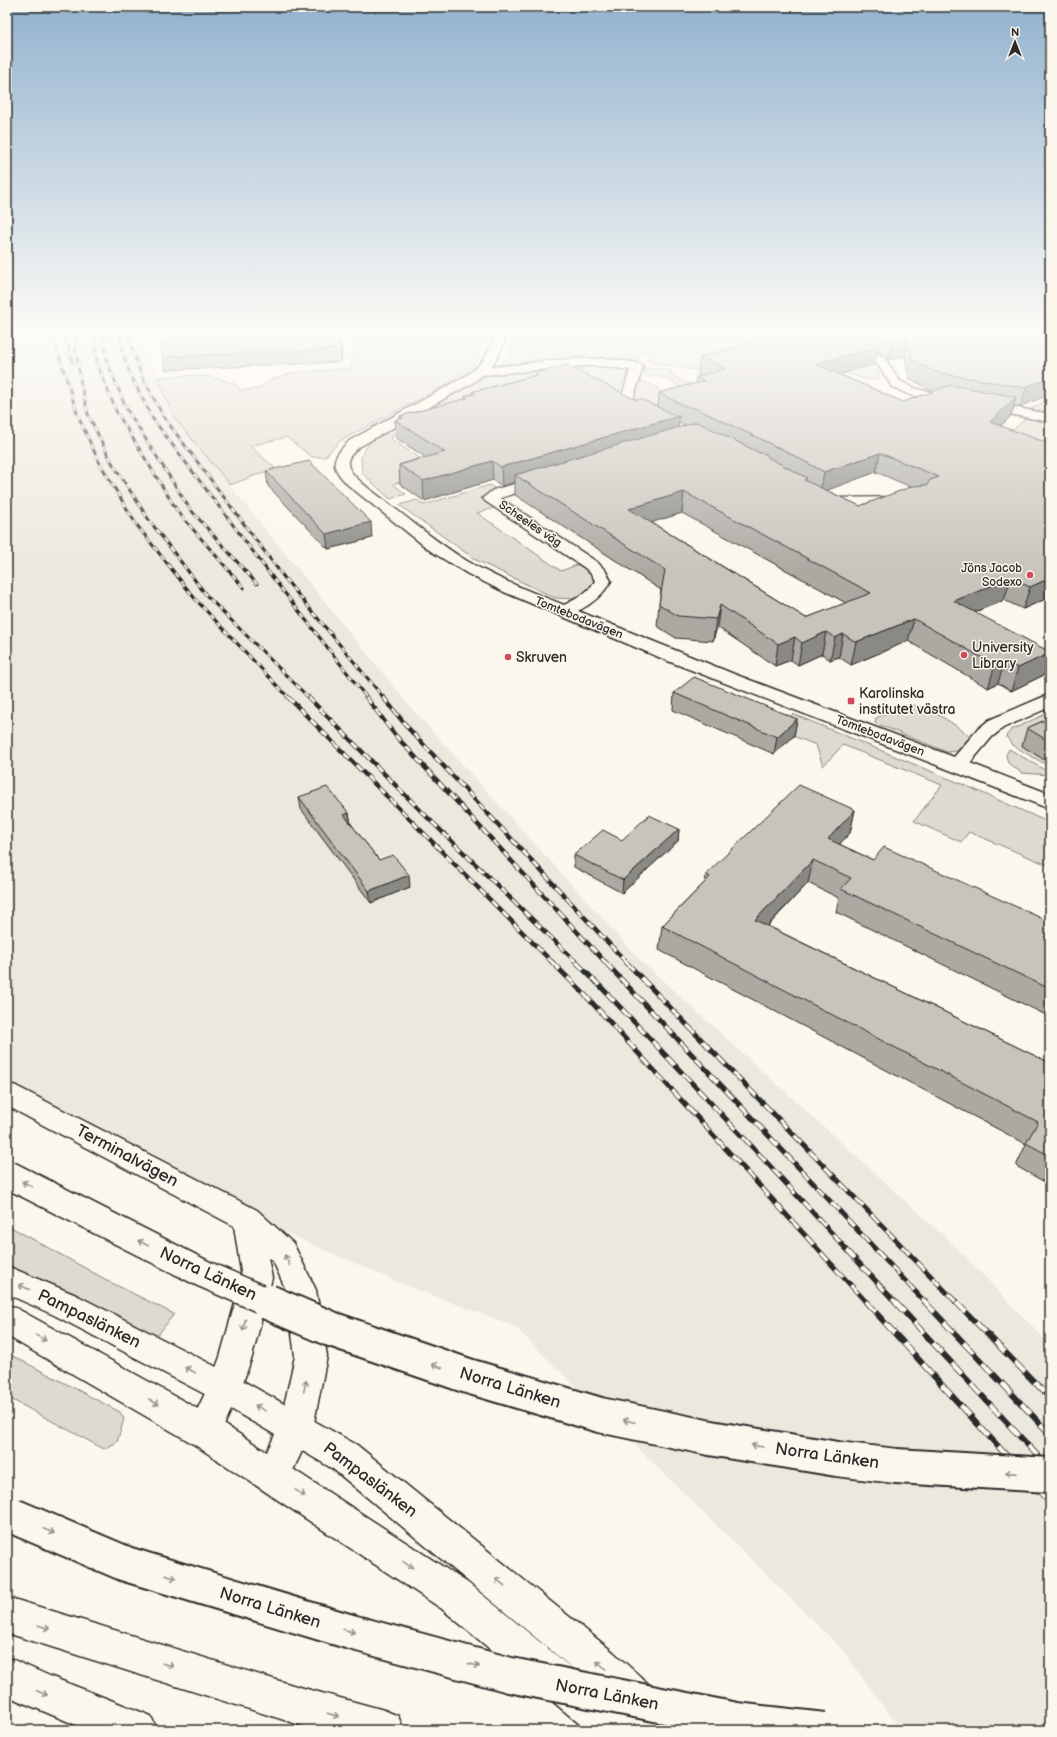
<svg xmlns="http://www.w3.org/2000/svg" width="1057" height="1737" viewBox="0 0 1057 1737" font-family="'Balsamiq Sans',sans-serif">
  <rect width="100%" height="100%" fill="#fbf7ec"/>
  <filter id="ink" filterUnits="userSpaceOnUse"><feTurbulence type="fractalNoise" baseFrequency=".025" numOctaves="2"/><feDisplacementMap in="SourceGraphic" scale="8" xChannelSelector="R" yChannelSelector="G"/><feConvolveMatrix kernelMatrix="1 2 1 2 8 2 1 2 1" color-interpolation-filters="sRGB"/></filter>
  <g filter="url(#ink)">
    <!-- built -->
    <path fill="#ebe8de" d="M7 330H145L144 339 157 377 174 417 413 710 641 961 955 1246 1050 1345V1730H901L839 1646 514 1326 405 1285 61 1135 7 1106Z"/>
    <!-- green -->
    <path fill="#dddad0" stroke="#84827e" d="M354 330H489L476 362 464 375 340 441 325 457H312L286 437 250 446 275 468 230 485 174 417 157 377C184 375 212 373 238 386L240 390 258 389 271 380 291 373 351 368Z
      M515 330H603L621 338 652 330H722L767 339 874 364 880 379C866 383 854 373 839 372L702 371 651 363 647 360 649 353 641 352 637 361 630 362 581 361 579 357 532 360 531 367 499 365 510 356Z
      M605 364 629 369 619 391 429 425 394 434 391 439 439 471 393 484 406 494 390 499 362 473 361 456 371 440 488 375Z
      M653 368 670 370 672 373 669 374 693 386 685 389 658 375 650 377 643 371Z
      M637 381C646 381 661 389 666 396L661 404 656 406 634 400 633 395Z
      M1050 399V415L1038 413 1032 408Z
      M1027 417 1050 421V441L1043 446 1002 440Z
      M490 485 498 491 480 498 494 508 477 513 561 571 579 564 592 574 595 581 590 589 580 599 555 598 476 560 399 505 417 500 423 505Z
      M912 705C929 707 957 725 970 737L957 751 947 752 875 723 876 718 900 707Z
      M1050 712V767L1012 745 1006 736 1011 730Z
      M793 714 969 787 1050 823V866L969 832 961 842 914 821 942 785 843 745 823 766 816 745 775 729Z
      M1009 749 1050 773V775L1022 773 1008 763 1006 755Z
      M7 1225 112 1283 174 1314 154 1340 7 1267Z
      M7 1353 120 1412 124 1419 117 1442 104 1449 7 1397Z"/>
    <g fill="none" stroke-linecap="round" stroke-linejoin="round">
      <!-- street casing -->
      <g stroke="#2b2b2b" stroke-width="3">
        <path id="street" d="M496 330H508L500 353 491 367C540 363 592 352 641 364L643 367 633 400 651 409 652 412 651 415C641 417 630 409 621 405L620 402 630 370 603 366H585L482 375 474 382 359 447C354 452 347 457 348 464 349 476 375 493 384 500 411 521 438 543 467 561 498 579 531 592 564 605 576 599 588 593 595 581L592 575 585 568 485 501 483 498 493 490 544 476 549 477 551 480 549 483 500 498 597 562 605 570 611 581C603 595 592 604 578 611L734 674 954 757 978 729 989 720 1050 694V707L1003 728 992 737 970 763 1050 794V809L668 661 504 592 468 574 432 552 348 485C329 465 331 460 349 441L466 376C486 361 488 353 496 330Z
          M849 343 878 353 886 360 900 381 917 389 1050 414V422L910 395 892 387 878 365 870 359 845 349 843 347 845 345Z
          M820 496 827 498 903 497 908 498 910 501 908 504 903 505 824 506 815 503 813 500 815 497Z
          M7 1083 16 1086 257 1210 293 1243 316 1290 327 1356 313 1428 285 1487 273 1492 261 1487 256 1475 280 1424 295 1356 286 1290 273 1261 268 1258 272 1278 252 1357 241 1388 216 1443 204 1448 192 1443 187 1431 211 1381 220 1357 242 1278 234 1226 7 1106Z"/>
      </g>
      <!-- secondary casing -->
      <g stroke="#2b2b2b" stroke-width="3">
        <path id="secondary" d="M7 1266 76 1295 236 1377 357 1445 613 1652 684 1716 690 1730H642L633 1722 637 1730H587L442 1609 192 1443 7 1336V1304L18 1309 216 1419 468 1583 601 1692 333 1469 214 1399 54 1315 7 1294Z"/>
      </g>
      <!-- highway casing -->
      <g stroke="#2b2b2b" stroke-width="3">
        <path id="highway" d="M7 1597 296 1686 384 1710 398 1716 404 1730H316L7 1633Z
          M7 1657 52 1677 151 1716 157 1730H88L7 1696Z"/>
      </g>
      <!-- street -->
      <use href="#street" fill="#fbf7ec" fill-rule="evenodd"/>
      <!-- secondary -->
      <use href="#secondary" fill="#fbf7ec" fill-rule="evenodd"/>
      <!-- highway -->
      <use href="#highway" fill="#fbf7ec" fill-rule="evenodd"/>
      <!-- rail-far3 casing -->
      <g stroke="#2b2b2b" stroke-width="3">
        <path id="rail-far3" d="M51 330 78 416 99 462 136 524 196 600 289 698
          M63 330 73 363
          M76 330 75 345 81 384 88 414 111 461 149 520 207 596 309 698
          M94 330 97 363 116 411 178 512 244 588
          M103 330 107 361 126 408 190 509 257 584
          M119 330 123 354 131 376 153 419 273 578 367 698
          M128 330 130 343 140 372 163 416 286 580 384 698"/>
      </g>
      <!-- rail-far2 casing -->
      <g stroke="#2b2b2b" stroke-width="4.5">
        <path id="rail-far2" d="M288 697 553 963
          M308 697 429 819 577 963
          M366 697 395 735 606 963
          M383 697 409 729 627 963"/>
      </g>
      <!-- rail-far1 casing -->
      <g stroke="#2b2b2b" stroke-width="5">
        <path id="rail-far1" d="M552 962 586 996 867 1303
          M576 962 601 987 757 1152 896 1303
          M605 962 926 1303
          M626 962 957 1303"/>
      </g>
      <!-- rail casing -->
      <g stroke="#2b2b2b" stroke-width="6">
        <path id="rail" d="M866 1302 1050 1503
          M895 1302 1050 1469
          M925 1302 1050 1434
          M956 1302 1050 1398"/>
      </g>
      <!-- rail-far3 -->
      <use href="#rail-far3" stroke="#fbf7ec" stroke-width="2" stroke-dasharray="5.5" stroke-linecap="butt"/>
      <!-- rail-far2 -->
      <use href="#rail-far2" stroke="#fbf7ec" stroke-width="3" stroke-dasharray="8" stroke-linecap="butt"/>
      <!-- rail-far1 -->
      <use href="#rail-far1" stroke="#fbf7ec" stroke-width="3.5" stroke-dasharray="11" stroke-linecap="butt"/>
      <!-- rail -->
      <use href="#rail" stroke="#fbf7ec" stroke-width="4.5" stroke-dasharray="14" stroke-linecap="butt"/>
      <!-- highway-bridge-far1 casing -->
      <g stroke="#2b2b2b" stroke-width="30" stroke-linecap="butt">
        <path id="highway-bridge-far1" d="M7 1174 204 1274 270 1303"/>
      </g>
      <!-- highway-bridge casing -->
      <g stroke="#2b2b2b" stroke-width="38" stroke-linecap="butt">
        <path id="highway-bridge" d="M268 1302 331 1329 468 1376 600 1415 710 1438 837 1459 896 1466 1050 1475
          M13 1516 126 1564 351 1632 510 1675 736 1720 824 1730"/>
      </g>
      <!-- highway-bridge-far1 -->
      <use href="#highway-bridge-far1" stroke="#fbf7ec" stroke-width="27"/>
      <!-- highway-bridge -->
      <use href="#highway-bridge" stroke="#fbf7ec" stroke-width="34"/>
    </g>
    <!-- wall -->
    <path fill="#aba9a2" stroke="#2b2b2b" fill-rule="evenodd" d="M624 330H646L633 334Z
      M722 330H828L833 331V330H1050L1023 405 1021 407 1014 406 1011 416 1001 426 1050 597 1023 609 1004 600 975 612 1044 675 1011 691 998 683 988 688 908 641 851 665 839 657 830 660 822 654 798 665 791 660 775 666 717 627 713 641 676 638 657 626 659 604 661 590 515 495V482L502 486 493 480 424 501 400 484 399 465 425 457 396 438 395 420 400 419V416L465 399V396L472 394V392L536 375V373L636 400 658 408 659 393 696 383V377L700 376 698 375 700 357 745 345V342L759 338ZM877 351 879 352 888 360 905 356 909 378 931 390 935 391 903 402 839 374 875 364ZM679 422 684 425H686L678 428ZM876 472 911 487 860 506 826 490ZM682 513 846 603 806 618 651 522Z
      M206 335V336L335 337 340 338 342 351 341 362 165 370 163 357Z
      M266 471 372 538 328 549 268 486Z
      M674 693 797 719 794 736 774 754 673 710Z
      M1050 718V762L1049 763 1022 746 1027 728Z
      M299 797 349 813 351 824 379 860 410 887 371 903 301 809Z
      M855 810 850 833 839 844 873 860 1050 922V1017L836 912 839 898 808 883 768 926 1050 1063V1185L1016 1166 1026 1144 659 950 662 926 705 882 706 874Z
      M679 829 678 841 622 893 574 867V855L622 840Z"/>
    <!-- shaded-wall -->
    <path fill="#8b8984" stroke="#2b2b2b" d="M202 330H205L206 335 203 350 201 337Z
      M633 330H646L633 334Z
      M340 338 342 351 341 362 340 349Z
      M908 338 905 356 888 360 892 343Z
      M878 347 875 364 813 382 815 364Z
      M1050 378V395L1023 405 1021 407 1026 388 1028 386Z
      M1016 397 1011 416 985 441 990 422Z
      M679 416 678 434 515 475V482L502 486 501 467Z
      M880 453 876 472 820 493 824 472Z
      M492 461 493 480 424 501 423 481Z
      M684 492 682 513 628 530 629 509Z
      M371 522 372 538 328 549 326 534Z
      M1011 578 1004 600 948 623 954 601Z
      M1050 578V597L1023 609 1030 587Z
      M720 605 717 627 713 641 716 619Z
      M914 619 908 641 851 665 856 642Z
      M826 632 822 654 798 665 802 643Z
      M843 634 839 657 830 660 835 638Z
      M795 637 791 660 775 666 778 644Z
      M1050 653V657L1044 675 1011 691 1018 668Z
      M1005 661 998 683 988 688 995 665Z
      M797 719 794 736 774 754 777 737Z
      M855 810 850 833 823 862 828 839Z
      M349 813 351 825 344 815Z
      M679 829 678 841 622 893 623 880Z
      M813 860 808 883 751 943 755 920Z
      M409 875 410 887 371 903 369 891Z"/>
    <!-- building -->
    <path fill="#c7c4bc" stroke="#2b2b2b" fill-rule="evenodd" d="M173 330H202L201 337 238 330H275L294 332V330H334V337L340 338V349L163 357 161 345 169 343Z
      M790 330H828L862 338 872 343 878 347 815 364 903 402 951 385 1016 397 990 422 1050 444V578L1030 587 1011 578 954 601 1050 652V653L1018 668 1005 661 995 665 914 619 856 642 843 634 835 638 826 632 802 643 795 637 778 644 720 605 716 619 678 616 659 604 665 570 515 475 697 422 760 453 766 454 769 458 807 478 804 480 860 506 913 486 927 485 930 480 939 477 880 453 824 472 780 448 774 447 771 444 697 409 685 406 659 393 704 381 696 377 725 369 700 357 750 344 745 342ZM684 492 871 593 806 618 629 509Z
      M866 330H1050V378L1028 386 1026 388 935 372 912 360 908 338 892 343 882 334Z
      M567 365 636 400 641 399 674 415 679 416 501 467 492 461 423 481 399 465 445 452 395 420 403 418 400 416 468 398 465 396 475 394 472 392 538 375 536 373Z
      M309 461 371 522 326 534 266 471Z
      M694 677 797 719 777 737 674 693Z
      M1050 718V742L1027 728Z
      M799 785 855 810 828 839 873 860 884 847 1050 922V989L841 889 851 878 813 860 755 920 1050 1063V1156L1026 1143 1038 1122 662 926 710 877 706 874Z
      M327 787 349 813 344 815 379 860 393 855 409 875 369 891 299 797Z
      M649 815 679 829 623 880 574 855 603 830 622 840Z"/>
    <!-- one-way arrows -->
    <defs><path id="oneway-shaft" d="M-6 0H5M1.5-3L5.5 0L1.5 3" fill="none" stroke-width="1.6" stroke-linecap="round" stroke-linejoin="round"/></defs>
    <g stroke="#93918c">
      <use href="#oneway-shaft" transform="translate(27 1184) rotate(-153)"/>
      <use href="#oneway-shaft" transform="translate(143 1243) rotate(-153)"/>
      <use href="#oneway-shaft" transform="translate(287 1260) rotate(-115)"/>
      <use href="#oneway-shaft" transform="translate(24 1287) rotate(-156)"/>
      <use href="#oneway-shaft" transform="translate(244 1325) rotate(104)"/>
      <use href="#oneway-shaft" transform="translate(41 1338) rotate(29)"/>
      <use href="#oneway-shaft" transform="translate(437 1366) rotate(-161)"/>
      <use href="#oneway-shaft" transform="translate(190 1370) rotate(-152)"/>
      <use href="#oneway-shaft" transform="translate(305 1386) rotate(-78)"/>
      <use href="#oneway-shaft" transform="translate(154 1402) rotate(30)"/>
      <use href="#oneway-shaft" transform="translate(260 1408) rotate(-151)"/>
      <use href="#oneway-shaft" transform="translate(629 1421) rotate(-168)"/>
      <use href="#oneway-shaft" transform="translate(757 1446) rotate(-170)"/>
      <use href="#oneway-shaft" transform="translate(1011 1473) rotate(-176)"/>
      <use href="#oneway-shaft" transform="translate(300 1493) rotate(34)"/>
      <use href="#oneway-shaft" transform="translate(49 1531) rotate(23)"/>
      <use href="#oneway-shaft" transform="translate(408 1565) rotate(34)"/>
      <use href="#oneway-shaft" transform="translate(171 1577) rotate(17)"/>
      <use href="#oneway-shaft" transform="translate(500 1582) rotate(-141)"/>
      <use href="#oneway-shaft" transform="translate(44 1627) rotate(18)"/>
      <use href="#oneway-shaft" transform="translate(349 1631) rotate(16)"/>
      <use href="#oneway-shaft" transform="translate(168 1665) rotate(17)"/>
      <use href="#oneway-shaft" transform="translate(474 1665) rotate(15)"/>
      <use href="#oneway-shaft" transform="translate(601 1665) rotate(-139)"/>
      <use href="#oneway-shaft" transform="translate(42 1693) rotate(23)"/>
      <use href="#oneway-shaft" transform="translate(333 1715) rotate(16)"/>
    </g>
  </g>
  <!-- sky -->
  <linearGradient id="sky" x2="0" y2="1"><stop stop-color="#92b2ce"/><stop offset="0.58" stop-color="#fdfbf6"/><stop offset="1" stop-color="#fdfbf6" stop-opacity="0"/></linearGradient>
  <rect width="1057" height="573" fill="url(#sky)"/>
  <!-- markers -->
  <g fill="#d1495b" stroke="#fbf7ec" stroke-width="1.5">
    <circle cx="1030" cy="575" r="4"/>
    <circle cx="964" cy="655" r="4"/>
    <circle cx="508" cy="657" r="4"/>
    <rect x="847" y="697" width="8" height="8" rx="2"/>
  </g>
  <g text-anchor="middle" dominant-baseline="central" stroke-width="3" stroke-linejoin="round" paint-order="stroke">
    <!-- far-street labels -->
    <g font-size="12" fill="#2b2b2b" stroke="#fbf7ec">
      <text transform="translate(530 524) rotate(34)">Scheeles väg</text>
      <text transform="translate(579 618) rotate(22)">Tomtebodavägen</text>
      <text transform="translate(880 736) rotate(21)">Tomtebodavägen</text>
    </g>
    <!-- far-poi labels -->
    <g font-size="12" fill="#2b2b2b" stroke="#fbf7ec" text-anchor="end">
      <text x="1022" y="568">Jöns Jacob<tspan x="1022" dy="14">Sodexo</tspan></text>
    </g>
    <!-- poi labels -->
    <g font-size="14" fill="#2b2b2b" stroke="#fbf7ec" text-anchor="start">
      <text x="972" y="647">University<tspan x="972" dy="16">Library</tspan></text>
      <text x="516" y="657">Skruven</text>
      <text x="859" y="693">Karolinska<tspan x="859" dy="16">institutet västra</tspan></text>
    </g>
    <!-- near-street labels -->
    <g font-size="17" fill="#2b2b2b" stroke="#fbf7ec">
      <text transform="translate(127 1156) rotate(28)">Terminalvägen</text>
      <text transform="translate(208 1274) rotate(25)">Norra Länken</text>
      <text transform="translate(89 1319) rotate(26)">Pampaslänken</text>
      <text transform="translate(510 1388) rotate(17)">Norra Länken</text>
      <text transform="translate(827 1456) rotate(8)">Norra Länken</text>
      <text transform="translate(370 1480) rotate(37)">Pampaslänken</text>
      <text transform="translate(270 1608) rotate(17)">Norra Länken</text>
      <text transform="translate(607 1695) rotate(11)">Norra Länken</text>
    </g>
  </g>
  <!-- margin -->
  <rect width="1057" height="1737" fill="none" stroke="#fbf7ec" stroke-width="24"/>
  <rect x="12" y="12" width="1033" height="1713" fill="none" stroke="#2b2b2b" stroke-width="1.5" filter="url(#ink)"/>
  <!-- north arrow -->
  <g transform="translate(1015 42)" stroke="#fbf7ec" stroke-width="3" paint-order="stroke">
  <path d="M0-3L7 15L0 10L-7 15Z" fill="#2b2b2b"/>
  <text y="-6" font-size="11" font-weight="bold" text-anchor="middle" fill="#2b2b2b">N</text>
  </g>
</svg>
